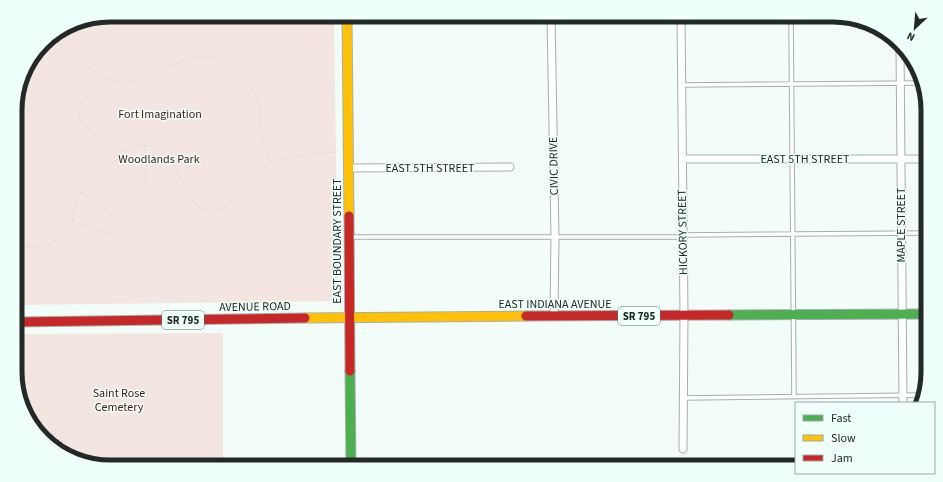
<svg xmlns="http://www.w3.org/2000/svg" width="943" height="482" viewBox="0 0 943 482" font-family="'Source Sans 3',sans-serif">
  <rect width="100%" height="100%" fill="#f2fcf8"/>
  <!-- green -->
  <path fill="#f3e5e0" d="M110 15H334L338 301 16 305 15 103 25 68 47 39 74 22Z
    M223 333V467H110L68 457 31 425 16 385V334Z"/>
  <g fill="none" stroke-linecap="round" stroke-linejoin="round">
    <!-- lane casing -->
    <g stroke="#a7aeac" stroke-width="5.5">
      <path id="lane" d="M791 15 794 396
        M682 85 922 83
        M683 235 928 233
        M350 237H683
        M684 398 923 395"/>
    </g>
    <!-- street casing -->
    <g stroke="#a7aeac" stroke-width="9">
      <path id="street" d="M551 15 555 237 554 316
        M681 15 684 315 683 449
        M900 46 903 403
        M683 159H927
        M349 168 510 167"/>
    </g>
    <!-- fast casing -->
    <g stroke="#a7aeac" stroke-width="11">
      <path id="fast" d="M729 315 928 314
        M350 371 351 467"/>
    </g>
    <!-- slow casing -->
    <g stroke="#a7aeac" stroke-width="11">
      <path id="slow" d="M347 15 349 216
        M305 318 526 316"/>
    </g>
    <!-- jam casing -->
    <g stroke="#a7aeac" stroke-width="11">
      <path id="jam" d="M349 216 350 371
        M526 316 729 315
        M16 322 305 318"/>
    </g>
    <!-- path -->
    <path stroke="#d3d6d5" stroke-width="1.5" stroke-dasharray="1 3" stroke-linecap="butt" d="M55 34C64 54 72 58 90 69 100 75 112 84 124 83 134 83 144 78 153 74 196 54 212 43 248 84 264 102 259 127 264 148 265 153 269 157 271 161
      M104 78C97 88 86 97 80 106 70 124 109 145 122 153
      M145 145 146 189
      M82 193 116 217
      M72 221 118 237
      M16 246C37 250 63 245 72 222 74 216 73 208 76 202 81 190 95 183 104 174 110 168 115 159 122 153 124 151 129 149 132 147 138 144 146 145 152 147 185 158 180 203 206 210 235 217 250 171 271 161 278 159 286 158 292 157 308 155 325 151 341 152
      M45 437 51 432 60 434C65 439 64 445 59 450
      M47 439 55 434 62 442 56 447
      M57 442H68
      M52 443 50 441 54 439 57 442 53 445"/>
    <!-- lane -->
    <use href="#lane" stroke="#fdfffe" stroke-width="3.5"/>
    <!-- street -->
    <use href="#street" stroke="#fdfffe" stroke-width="7"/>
    <!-- fast -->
    <use href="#fast" stroke="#4caf50" stroke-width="9"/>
    <!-- slow -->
    <use href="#slow" stroke="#ffc107" stroke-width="9"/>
    <!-- jam -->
    <use href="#jam" stroke="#c62828" stroke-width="9"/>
    <!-- rail -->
    <path stroke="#d6d8d8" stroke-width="2" stroke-dasharray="6 3" stroke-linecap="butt" d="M657 467 685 464 796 461"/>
  </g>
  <g text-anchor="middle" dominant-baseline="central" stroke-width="3" stroke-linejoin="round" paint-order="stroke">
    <!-- shield labels -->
    <g fill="#effff9" stroke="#606966" stroke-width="1">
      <rect x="618" y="307" width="42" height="18" rx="3"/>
      <rect x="162" y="311" width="42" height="18" rx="3"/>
    </g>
    <g font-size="11" font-weight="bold" fill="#232927">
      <text x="639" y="316">SR 795</text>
      <text x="183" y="320">SR 795</text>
    </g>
    <!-- park labels -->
    <g font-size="12" fill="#4a1814" stroke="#effff9">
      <text x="160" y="114">Fort Imagination</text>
      <text x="159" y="159">Woodlands Park</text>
      <text x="119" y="393">Saint Rose<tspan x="119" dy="14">Cemetery</tspan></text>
    </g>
    <!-- street labels -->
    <g font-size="12" fill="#232927" stroke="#effff9">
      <text x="805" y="159">EAST 5TH STREET</text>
      <text transform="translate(554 166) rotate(-91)">CIVIC DRIVE</text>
      <text x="430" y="168">EAST 5TH STREET</text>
      <text transform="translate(901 225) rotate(-90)">MAPLE STREET</text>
      <text transform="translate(683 232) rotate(-91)">HICKORY STREET</text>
      <text transform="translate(337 241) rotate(-90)">EAST BOUNDARY STREET</text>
      <text x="555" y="304">EAST INDIANA AVENUE</text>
      <text transform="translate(255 307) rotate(-1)">AVENUE ROAD</text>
    </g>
  </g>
  <!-- crop -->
  <path d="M0 0H943V482H0ZM110 22H833A88 88 0 0 1 921 110V372A88 88 0 0 1 833 460H110A88 88 0 0 1 22 372V110A88 88 0 0 1 110 22Z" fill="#effff9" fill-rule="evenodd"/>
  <path fill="none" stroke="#232927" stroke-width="5" d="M110 22H833A88 88 0 0 1 921 110V372A88 88 0 0 1 833 460H110A88 88 0 0 1 22 372V110A88 88 0 0 1 110 22Z"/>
  <!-- legend -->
  <rect x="795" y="402" width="140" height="72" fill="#effff9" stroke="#9da9a5"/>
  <rect x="803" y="415" width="20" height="6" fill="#4caf50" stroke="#9da9a5"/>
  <text x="831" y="422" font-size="12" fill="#232927">Fast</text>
  <rect x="803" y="435" width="20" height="6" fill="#ffc107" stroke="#9da9a5"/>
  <text x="831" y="442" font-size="12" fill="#232927">Slow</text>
  <rect x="803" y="455" width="20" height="6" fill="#c62828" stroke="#9da9a5"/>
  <text x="831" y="462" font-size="12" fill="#232927">Jam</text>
  <!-- north arrow -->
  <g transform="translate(915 28) rotate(206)" stroke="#effff9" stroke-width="3" paint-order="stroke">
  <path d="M0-3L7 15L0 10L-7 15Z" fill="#232927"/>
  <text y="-6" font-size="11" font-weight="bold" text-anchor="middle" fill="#232927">N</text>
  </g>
</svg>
